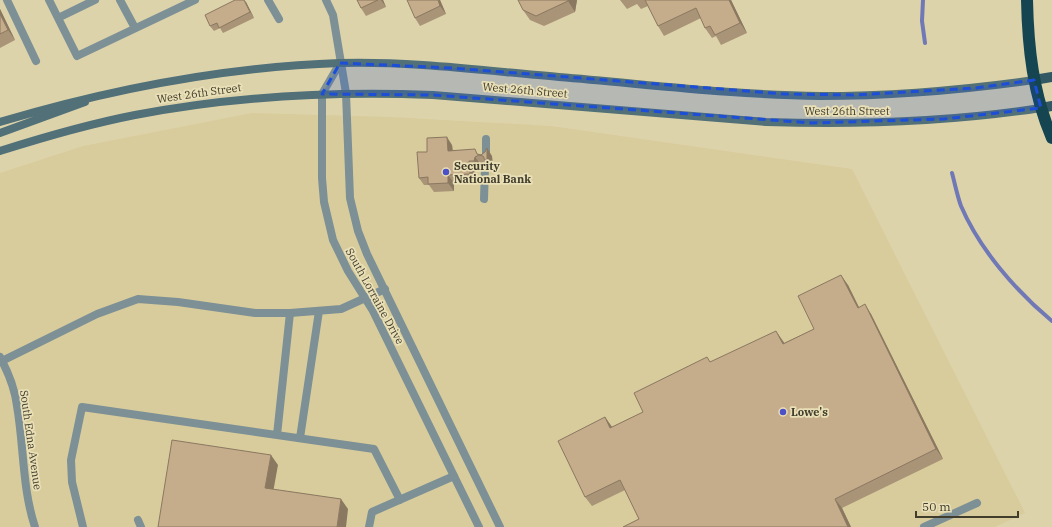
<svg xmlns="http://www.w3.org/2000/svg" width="1052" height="527" viewBox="0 0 1052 527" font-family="'IBM Plex Serif',serif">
  <rect width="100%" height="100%" fill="#ddd3ab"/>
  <!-- built -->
  <path fill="#d8cc9c" d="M252 113 391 117 551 126 852 169 1025 513 995 527H0V173L83 146Z"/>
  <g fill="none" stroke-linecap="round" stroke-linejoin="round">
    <!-- stream -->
    <path stroke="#7078b6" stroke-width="4" d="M923 0 922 21 925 43
      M952 173C955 184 957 195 961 206 980 250 1016 291 1052 321"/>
    <!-- service -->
    <path stroke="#7c9096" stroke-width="8" d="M7 0 36 61
      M49 0 77 56 195 0
      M120 0 135 28
      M268 0 279 19
      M58 18 95 0
      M486 157V139
      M484 199 485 168
      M0 362 97 314 138 299 178 302 255 313H290L341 309 385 289
      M277 435 290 313
      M300 438 319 311
      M138 520 141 527
      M83 527 72 482 71 460 82 407 374 449 400 500
      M369 527 372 512 454 476
      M924 527 977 503"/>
    <!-- minor -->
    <path stroke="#7c9096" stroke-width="8" d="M326 0 333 15 346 93
      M0 357C8 372 15 389 17 406 24 446 22 488 35 527"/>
    <!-- tertiary -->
    <path stroke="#7c9096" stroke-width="8" d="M340 63 322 94V178L324 202 333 240 348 271 373 311 479 527
      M346 93 350 198 358 231 367 254 500 527"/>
    <!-- secondary -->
    <path stroke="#527078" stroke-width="8" d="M0 122C111 89 224 67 340 63 412 61 487 71 559 77 646 84 733 95 820 96 892 96 963 90 1034 80
      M0 133 85 102
      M0 151C44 137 89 124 135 115 234 96 333 91 433 95L766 122C858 125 950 122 1041 108"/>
    <!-- primary -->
    <path stroke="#325963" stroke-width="10" d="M1034 80 1052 77
      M1041 108 1052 106"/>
    <!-- motorway -->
    <path stroke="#144551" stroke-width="12" d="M1027 0C1028 48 1033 94 1052 138"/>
  </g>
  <!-- wall -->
  <path fill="#a99477" d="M357 0H383L386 7 366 16 361 8Z
    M440 0 446 14 420 26 415 18Z
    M518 0H577L575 12 544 26 530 20 523 10Z
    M620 0H731L747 33 721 45 716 36 712 38 705 28 701 18 664 36 658 26 648 6 641 9 637 4 627 9Z
    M246 2 254 18 223 33 220 28 214 31 210 26Z
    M0 9 15 40 0 48Z
    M452 145 453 150 492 156 493 168H490L487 163H485L481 165 479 169H475L476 181 454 183V191L434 192 429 185H424L419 178 427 152Z
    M848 285 859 307 871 314 943 459 842 508 851 527H623L639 519 625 490 592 506 585 497 605 417 612 427 643 412 711 362 783 341 784 343 814 329Z"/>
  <!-- shaded-wall -->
  <path fill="#8a7861" d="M244 0 246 2 254 18 250 12Z
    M381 0H383L386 7Z
    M438 0H440L446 14 440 6Z
    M568 0H577L575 12 568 1Z
    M729 0H731L747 33 740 23Z
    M0 9 15 40 8 30 0 14Z
    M447 137 452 145 453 158 448 151Z
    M487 148 492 156 493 168 487 160Z
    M475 157 481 165 479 169 474 161Z
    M469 161 475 169 476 181 470 174Z
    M448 175 454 183V191L448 183Z
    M841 275 848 285 864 318 858 308Z
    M865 304 871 314 943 459 936 449Z
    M776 331 783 341 790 354 783 344Z
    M605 417 612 427 610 428Z
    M271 455 278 465 272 498 265 488Z
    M341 499 348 509 346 527H337Z
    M835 499 842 508 851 527H848Z"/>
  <!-- building -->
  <path fill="#c5ac8a" stroke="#8a7861" d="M235 0H244L250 12 219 28 217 23 210 26 205 15Z
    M357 0H378L361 8Z
    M407 0H438L440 6 415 18Z
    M518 0H568V1L536 16 523 10Z
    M645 0H729L740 23 715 35 710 26 705 28 696 8 658 26Z
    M0 14 8 30 0 34Z
    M447 137 448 151 475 149 477 154 481 155 485 152 487 148V160H485L483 156 479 155 475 157 474 161H469L470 174 448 175V183L428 184V177L419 178 417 152H427V138Z
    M841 275 858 308 865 304 936 449 835 499 848 527H623L639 519 620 480 585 497 558 441 605 417 610 428 643 412 634 393 707 357 710 362 776 331 783 344 814 329 798 296Z
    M172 440 271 455 265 488 341 499 337 527H158Z"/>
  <!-- marked area -->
  <path fill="#1d4ed8" fill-opacity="0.2" stroke="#1d4ed8" stroke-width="3" stroke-dasharray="8 5" stroke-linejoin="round" d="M340 63 452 68 785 94 856 95 975 88 1034 80 1041 108 944 119 812 123 433 95 322 94Z"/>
  <!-- markers -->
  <g fill="#4c51c7" stroke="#eae0b7" stroke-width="1.5">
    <circle cx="446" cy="172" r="4"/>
    <circle cx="783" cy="412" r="4"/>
  </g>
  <g text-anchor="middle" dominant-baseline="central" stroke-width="3.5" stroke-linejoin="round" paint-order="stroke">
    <!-- street labels -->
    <g font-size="11" fill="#413d2d" stroke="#eae0b7">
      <text transform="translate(525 90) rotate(5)">West 26th Street</text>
      <text transform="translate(199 93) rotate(-8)">West 26th Street</text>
      <text x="847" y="111">West 26th Street</text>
      <text transform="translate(375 296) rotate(61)">South Lorraine Drive</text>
      <text transform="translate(31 440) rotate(82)">South Edna Avenue</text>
    </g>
    <!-- poi labels -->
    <g font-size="11" font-weight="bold" fill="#413d2d" stroke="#eae0b7" text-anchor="start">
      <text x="454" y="166">Security<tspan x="454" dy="13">National Bank</tspan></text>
      <text x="791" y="412">Lowe's</text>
    </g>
  </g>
  <!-- scale -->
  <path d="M916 511v6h102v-6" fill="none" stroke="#413d2d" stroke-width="2"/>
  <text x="922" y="511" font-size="12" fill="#413d2d" stroke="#eae0b7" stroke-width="3" paint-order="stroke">50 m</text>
</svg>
